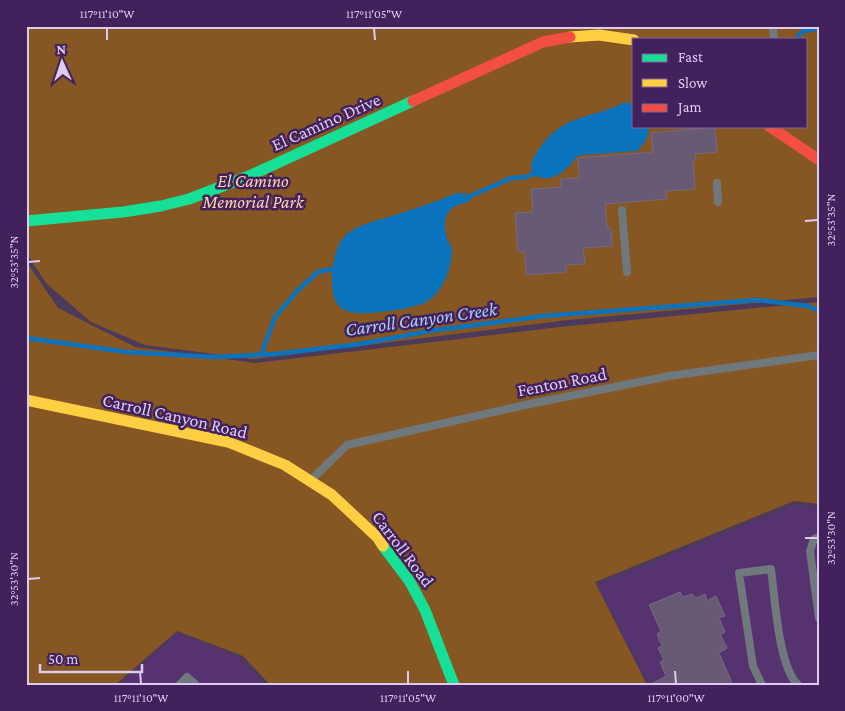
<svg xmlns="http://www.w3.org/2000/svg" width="845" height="711" viewBox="0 0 845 711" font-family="'Crimson Pro',serif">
  <rect width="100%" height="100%" fill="#4d3a5b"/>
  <!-- built -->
  <path fill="#563271" d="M795 505 819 509V685H650L598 585Z
    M177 633 238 657 265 685H120Z"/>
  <!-- green -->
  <path fill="#865723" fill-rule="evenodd" d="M26 26H819V297L568 320 253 359 145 345 91 322 46 283 26 252ZM634 39H806V126H634Z
    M26 261 58 308 135 347 255 363 560 327 819 302V504L794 501 595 582 647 685H270L243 656 177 631 115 685H26Z"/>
  <!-- water -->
  <path fill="#0a73bd" d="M627 102 634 106V126H648C650 138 644 143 637 151L581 155C576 157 575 159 572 163 561 175 549 183 533 175 529 166 533 157 539 149 561 118 579 120 612 108 617 106 621 103 627 102Z
    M457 193 466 194 470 196V201C465 203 459 204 454 207 440 215 444 237 452 248 452 267 444 290 428 301 417 309 371 314 357 313 350 312 344 311 339 306 331 298 331 277 333 266 335 255 338 242 346 235 359 224 376 221 392 216 414 209 435 202 457 193Z"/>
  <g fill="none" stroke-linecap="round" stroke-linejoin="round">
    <!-- stream -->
    <path stroke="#0a73bd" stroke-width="4.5" d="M798 36 803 31 819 28
      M466 198 511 178 526 177 537 172
      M26 338 127 352 215 357 275 354 360 344 430 331 543 316 758 300 808 306 819 311
      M261 355 275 317 298 290 318 272 337 268"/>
  </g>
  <!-- building -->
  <path fill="#685974" stroke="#776883" d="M715 127 717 152 695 154 696 160H693L695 189 666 191 667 199 605 204 607 228H611L612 246 583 248 585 264 566 265V272L526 275 525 252H518L515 213 533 212 531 189 561 187 560 179 579 178 578 158 653 152 651 133Z
    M680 592 683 597 692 594 696 598 705 594 707 601 716 596 725 616 719 618 725 632 720 634 727 648 719 653 733 685H650L666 676 660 662 664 660 658 648 662 646 657 634 661 631 649 605Z"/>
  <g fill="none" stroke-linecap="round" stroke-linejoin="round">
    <!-- lane -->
    <path stroke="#6f797d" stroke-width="8" d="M773 26 774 39
      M717 183 718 202
      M622 210 627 272
      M311 480 347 445 525 405 669 376 819 355
      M819 537 814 539 810 551 819 618
      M179 685 187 677 196 685
      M762 685 753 666 739 573 771 569C775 597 778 666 798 685"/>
    <!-- fast -->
    <path stroke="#16e098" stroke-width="11" d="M26 221 123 212 161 206 189 199 249 176 413 101
      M383 546 410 582 425 610 454 685"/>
    <!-- slow -->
    <path stroke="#ffcf43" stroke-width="11" d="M570 37 599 35 634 40
      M26 400 228 442 285 465 332 495 377 537 383 546"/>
    <!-- jam -->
    <path stroke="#f24e42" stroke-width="11" d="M413 101 543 42 570 37
      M769 126 819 160"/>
  </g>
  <!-- ticks -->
  <path fill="none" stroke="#deccf0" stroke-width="2" d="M107 28V40M374 28 375 40M805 221 818 220M28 262 40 261M805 538H818M28 579 40 578M140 671 141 684M408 671V684M675 671 676 684"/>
  <g text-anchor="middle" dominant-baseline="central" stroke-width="5" stroke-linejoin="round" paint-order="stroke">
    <!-- street labels -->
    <g font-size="18" fill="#deccf0" stroke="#43215d">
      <text transform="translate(326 122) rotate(-24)">El Camino Drive</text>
      <text transform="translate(562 382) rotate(-11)">Fenton Road</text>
      <text transform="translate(175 416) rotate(13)">Carroll Canyon Road</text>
      <text transform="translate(403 549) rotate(53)">Carroll Road</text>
    </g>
    <!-- park labels -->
    <g font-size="18" font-style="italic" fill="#fed5aa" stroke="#43215d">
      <text x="253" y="181">El Camino<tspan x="253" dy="21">Memorial Park</tspan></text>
    </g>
    <!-- water labels -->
    <g font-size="19" font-style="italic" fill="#a6cff8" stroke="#43215d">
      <text transform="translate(421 319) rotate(-8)">Carroll Canyon Creek</text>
    </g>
  </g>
  <!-- border -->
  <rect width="845" height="711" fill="none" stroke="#43215d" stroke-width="55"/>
  <!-- legend -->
  <rect x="632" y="38" width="175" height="90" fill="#43215d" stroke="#816598"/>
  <rect x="642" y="54" width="25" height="8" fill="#16e098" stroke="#816598"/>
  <text x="678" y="62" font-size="15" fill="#deccf0">Fast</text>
  <rect x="642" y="79" width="25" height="8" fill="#ffcf43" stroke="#816598"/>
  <text x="678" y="88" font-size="15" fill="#deccf0">Slow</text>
  <rect x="642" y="104" width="25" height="8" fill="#f24e42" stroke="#816598"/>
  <text x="678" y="112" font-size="15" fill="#deccf0">Jam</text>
  <!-- north arrow -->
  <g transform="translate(62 62) rotate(357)" stroke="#43215d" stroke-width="4" paint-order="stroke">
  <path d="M0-4L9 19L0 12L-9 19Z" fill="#deccf0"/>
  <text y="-8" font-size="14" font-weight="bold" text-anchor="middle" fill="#deccf0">N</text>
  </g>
  <!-- scale -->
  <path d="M40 664v8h102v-8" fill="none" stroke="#deccf0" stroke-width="2.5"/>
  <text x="48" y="664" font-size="15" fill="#deccf0" stroke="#43215d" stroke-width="4" paint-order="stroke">50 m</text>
  <rect x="28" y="28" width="790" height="656" fill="none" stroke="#deccf0" stroke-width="2"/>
  <g font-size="12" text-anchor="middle" fill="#deccf0">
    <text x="107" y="18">117°11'10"W</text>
    <text x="374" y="18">117°11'05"W</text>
    <text transform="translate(831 220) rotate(-90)" y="4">32°53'35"N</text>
    <text transform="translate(14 262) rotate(-90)" y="4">32°53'35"N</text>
    <text transform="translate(831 538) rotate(-90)" y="4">32°53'30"N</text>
    <text transform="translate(14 579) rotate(-90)" y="4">32°53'30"N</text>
    <text x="141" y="702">117°11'10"W</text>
    <text x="408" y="702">117°11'05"W</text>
    <text x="676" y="702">117°11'00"W</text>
  </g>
</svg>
